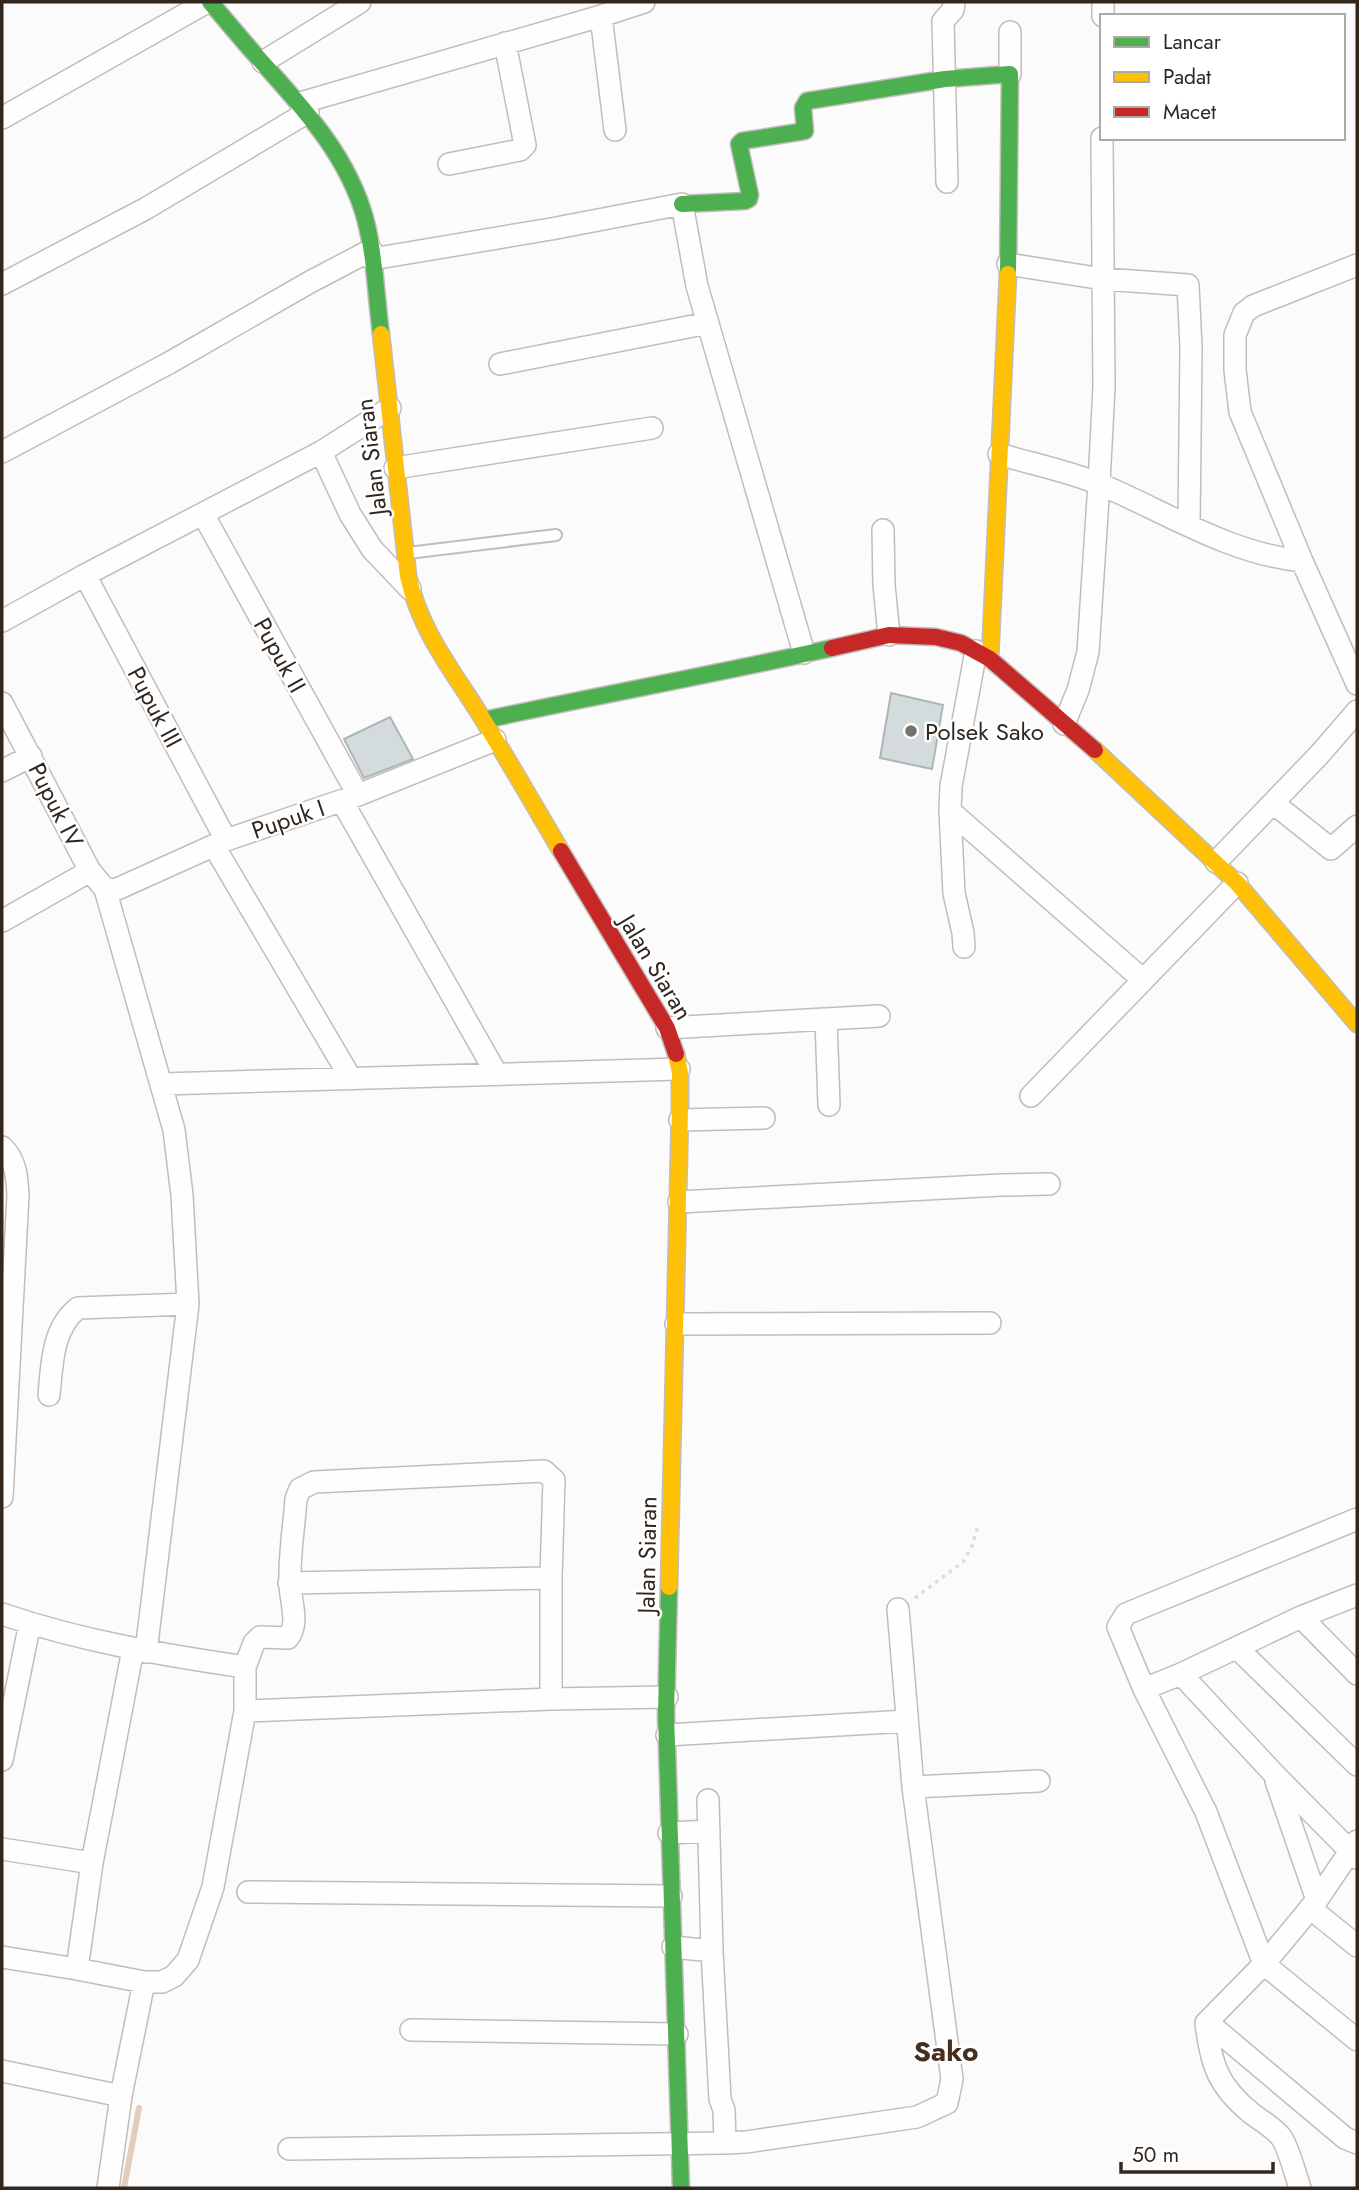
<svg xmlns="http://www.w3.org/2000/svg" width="1359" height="2190" viewBox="0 0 1359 2190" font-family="Jost,sans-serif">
  <rect width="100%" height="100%" fill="#fbfbfb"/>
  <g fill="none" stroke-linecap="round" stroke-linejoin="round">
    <!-- stream -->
    <path stroke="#e4cbba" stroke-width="6" d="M124 2188 139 2108"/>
  </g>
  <!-- building -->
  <path fill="#d3dbdd" stroke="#aeb5b6" stroke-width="2" d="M891 693 943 705 932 769 880 758Z
    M390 717 413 759 364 778 344 739Z"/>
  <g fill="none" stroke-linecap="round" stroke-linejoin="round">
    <!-- lane casing -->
    <g stroke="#c2bdb9" stroke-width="14">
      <path id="lane" d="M408 553 556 535"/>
    </g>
    <!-- street casing -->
    <g stroke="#c2bdb9" stroke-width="24">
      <path id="street" d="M601 16 615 130
        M1103 16V5
        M1010 32V74
        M263 62 360 2
        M300 103 601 16 644 2
        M2 118 207 2
        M449 164 520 150 525 145 505 43
        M947 182 943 21 953 10 954 2
        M372 259 551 229 682 204 697 286 804 653
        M1008 264 1103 279 1188 285 1191 348 1189 525
        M1357 265 1253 306 1244 313 1235 335V370L1240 412 1302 561 1357 684
        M2 284 145 209 308 112
        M500 364 708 323
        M2 452 169 363 310 282 371 250
        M321 452 350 514 372 549 410 589
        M999 454C1032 464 1072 472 1102 485 1167 513 1231 554 1302 561
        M395 468 652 428
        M203 514 358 795
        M883 530 884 585 889 635
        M85 575 226 840
        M2 621 85 575 321 452 390 408
        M976 651 951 786 950 811 1142 979
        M2 703 90 871 105 889 115 890 226 840 358 795 495 740
        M1064 724 1078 690 1088 652 1099 483 1104 387 1102 138
        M2 771 31 756
        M342 801 496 1073
        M1273 803 1331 849 1357 826
        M950 811 954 893 963 933 964 947
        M214 846 350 1077
        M1216 862 1319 755 1357 711
        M105 889 174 1130 182 1195 188 1304 146 1652
        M2 921 90 871
        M826 1019 829 1105
        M667 1028 879 1016
        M162 1084 679 1069
        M1031 1096 1237 883
        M680 1120 764 1118
        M2 1147C16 1160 17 1177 18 1195L2 1497
        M679 1202 1001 1185 1049 1184
        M676 1324 990 1323
        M49 1395C52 1365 52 1328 78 1308L188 1304
        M1357 1519 1126 1614 1118 1627 1144 1689 1206 1812 1264 1964 1357 2040
        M289 1583 551 1578
        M1357 1595 1301 1617 1181 1674 1275 1775 1357 1858
        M2 1614C81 1641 163 1655 245 1667V1711L213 1887 188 1960 174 1976 162 1982H144L77 1969 2 1957
        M1301 1617 1357 1674
        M1237 1648 1357 1765
        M245 1667 254 1643 260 1637 288 1638C300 1623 290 1601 290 1583 289 1556 294 1527 296 1499L300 1489 314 1482 544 1471 554 1480 551 1578V1699
        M1144 1689 1181 1674
        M245 1711 551 1699 667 1697
        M667 1735 907 1721
        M2 1760 30 1623
        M1276 1781 1317 1900
        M913 1787 1039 1781
        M708 1800 712 1951
        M669 1833 709 1831
        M2 1849 92 1863
        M248 1892 671 1896
        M1310 1908 1357 1946
        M673 1947 712 1951 720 2099 724 2110 725 2143 746 2142 917 2117 947 2103 952 2079 913 1787 898 1609
        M77 1969 92 1863 133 1649
        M1207 2022 1345 2138 1357 2143
        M411 2030 677 2034
        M2 2071 121 2096
        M289 2149 725 2143
        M108 2188 121 2096 144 1982
        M1300 2188C1296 2176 1288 2146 1281 2137 1274 2128 1260 2120 1251 2113 1218 2086 1211 2065 1206 2023L1264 1964 1317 1900 1357 1841"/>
    </g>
    <!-- fast casing -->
    <g stroke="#c2bdb9" stroke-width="19">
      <path id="fast" d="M210 2C224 18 238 35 252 51 297 102 346 150 365 218 375 255 376 296 381 334
        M682 204 745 201 749 199 750 195 739 144 742 141 805 131 803 108 807 101 945 79 1010 74 1008 274
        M484 720C600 695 716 674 832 648
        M669 1587 666 1714 681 2188"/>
    </g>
    <!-- slow casing -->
    <g stroke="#c2bdb9" stroke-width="19">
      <path id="slow" d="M381 334 408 576C420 630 450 667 479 713 507 758 534 805 561 851
        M990 659 1008 274
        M1095 750 1237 883 1357 1024
        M669 1587 680 1109V1073L676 1054"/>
    </g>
    <!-- jam casing -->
    <g stroke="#c2bdb9" stroke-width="19">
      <path id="jam" d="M832 648 889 635 936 637 961 643 990 659 1095 750
        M561 851 667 1028 676 1054"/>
    </g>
    <!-- path -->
    <path stroke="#dcdcdc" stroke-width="3.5" stroke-dasharray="3.5 5" stroke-linecap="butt" d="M915 1598 963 1562 972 1546 978 1526"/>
    <!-- lane -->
    <use href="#lane" stroke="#fefefe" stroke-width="10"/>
    <!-- street -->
    <use href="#street" stroke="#fefefe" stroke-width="21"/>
    <!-- fast -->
    <use href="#fast" stroke="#4caf50" stroke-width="16"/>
    <!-- slow -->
    <use href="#slow" stroke="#ffc107" stroke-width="16"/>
    <!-- jam -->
    <use href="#jam" stroke="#c62828" stroke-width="16"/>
  </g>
  <!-- markers -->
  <circle fill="#78716c" stroke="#fff" stroke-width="2.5" cx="911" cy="731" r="7"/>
  <g text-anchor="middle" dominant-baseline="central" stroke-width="5" stroke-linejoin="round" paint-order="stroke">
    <!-- street labels -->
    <g font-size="24" fill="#32271f" stroke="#fff">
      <text transform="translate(371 457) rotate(-97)">Jalan Siaran</text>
      <text transform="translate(280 655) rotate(61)">Pupuk II</text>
      <text transform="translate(155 707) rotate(62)">Pupuk III</text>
      <text transform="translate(56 805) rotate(63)">Pupuk IV</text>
      <text transform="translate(288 819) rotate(-19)">Pupuk I</text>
      <text transform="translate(656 967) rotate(59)">Jalan Siaran</text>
      <text transform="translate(647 1555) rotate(-89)">Jalan Siaran</text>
    </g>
    <!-- poi labels -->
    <g font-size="24" fill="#32271f" stroke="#fff" text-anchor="start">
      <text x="925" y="731">Polsek Sako</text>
    </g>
    <!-- quarter labels -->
    <g font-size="28" font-weight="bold" fill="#462f1e" stroke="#fff">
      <text x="946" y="2051">Sako</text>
    </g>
  </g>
  <!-- border -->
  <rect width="1359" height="2190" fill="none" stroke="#32271f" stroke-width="7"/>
  <!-- legend -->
  <rect x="1100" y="14" width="245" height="126" fill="#ffffff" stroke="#ada9a5" stroke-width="2"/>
  <rect x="1114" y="37" width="35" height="10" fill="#4caf50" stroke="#ada9a5" stroke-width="2"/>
  <text x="1163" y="49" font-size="21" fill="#32271f">Lancar</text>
  <rect x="1114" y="72" width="35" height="10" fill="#ffc107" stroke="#ada9a5" stroke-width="2"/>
  <text x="1163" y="84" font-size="21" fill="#32271f">Padat</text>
  <rect x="1114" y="107" width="35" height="10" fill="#c62828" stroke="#ada9a5" stroke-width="2"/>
  <text x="1163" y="119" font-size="21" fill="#32271f">Macet</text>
  <!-- scale -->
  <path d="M1121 2162v10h152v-10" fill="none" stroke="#32271f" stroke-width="3.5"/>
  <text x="1132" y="2162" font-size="21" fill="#32271f" stroke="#ffffff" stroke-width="5" paint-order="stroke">50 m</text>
</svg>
